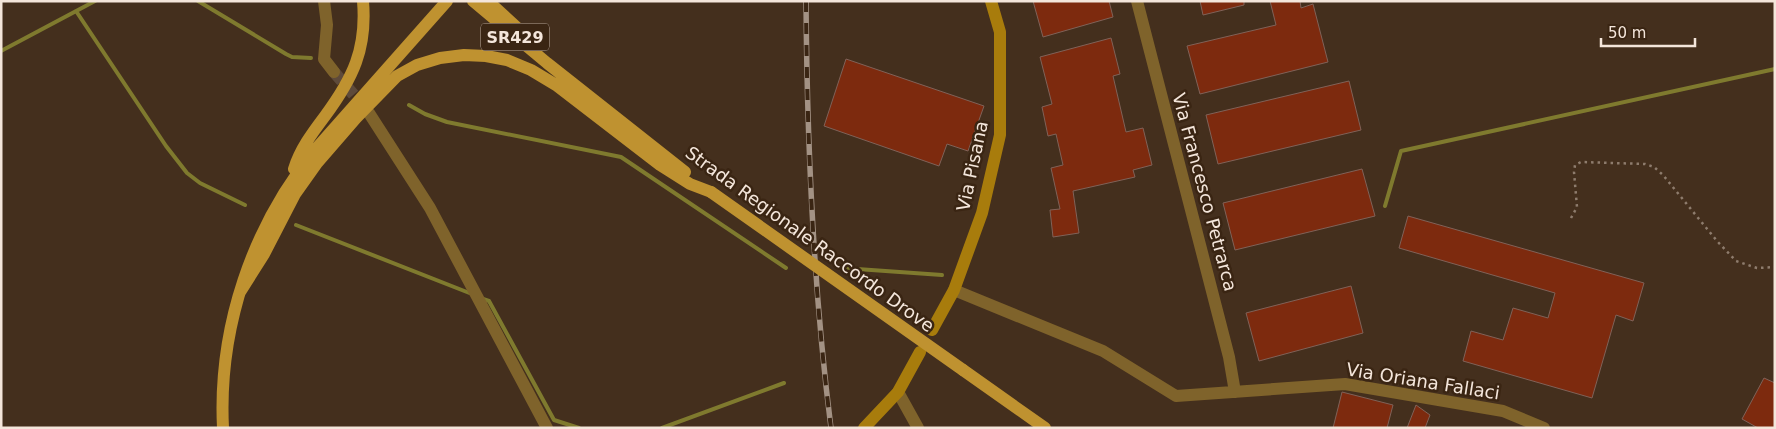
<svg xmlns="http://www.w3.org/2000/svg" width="1776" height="429" viewBox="0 0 1776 429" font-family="'DejaVu Sans',sans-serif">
  <rect width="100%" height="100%" fill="#442f1d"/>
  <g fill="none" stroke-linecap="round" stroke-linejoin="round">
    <!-- stream -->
    <path stroke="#7f7a2e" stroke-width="4" d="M198 1 286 54 292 57 311 58
      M76 11 166 146 187 173 200 183 245 205
      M1 51 95 1
      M409 105 425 114 447 122 621 157 786 268
      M1385 206 1401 151 1775 69
      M296 225 472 294
      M843 268 942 275
      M483 299 489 301 554 420 579 428
      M662 428 784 383"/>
  </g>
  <!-- building -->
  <path fill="#7d2a0e" stroke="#806258" d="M1033 1H1109L1113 17 1043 37Z
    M1200 1H1244V5L1203 15Z
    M1270 1H1300L1301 8 1313 4 1328 62 1200 94 1187 46 1276 25Z
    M1111 38 1120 74 1113 76 1126 132 1143 128 1152 165 1133 170 1135 177 1073 191 1079 233 1053 237 1050 210 1060 209 1051 168 1063 165 1056 134 1048 136 1042 107 1052 104 1040 57Z
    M846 59 984 106 968 151 947 144 939 166 824 126Z
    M1349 81 1361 130 1218 164 1206 115Z
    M1362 169 1375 216 1235 250 1223 203Z
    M1408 216 1644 283 1633 321 1616 315 1592 398 1463 361 1471 331 1503 340 1513 308 1548 318 1555 293 1399 248Z
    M1351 286 1363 333 1259 361 1246 313Z
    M1764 378 1775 383V428H1758L1742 419Z
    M1342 392 1393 405 1387 428H1333Z
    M1416 405 1430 415 1425 428H1407Z"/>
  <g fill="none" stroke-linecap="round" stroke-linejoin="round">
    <!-- street-tunnel -->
    <path stroke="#5e4a3a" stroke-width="12" stroke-dasharray="12 6" stroke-linecap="butt" d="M334 72 366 109"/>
    <!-- path -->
    <path stroke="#8e7c6d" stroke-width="2.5" stroke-dasharray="2.5 4" stroke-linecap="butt" d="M1571 218 1577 207 1574 172 1575 165 1581 162 1645 164 1654 167 1663 175 1717 241 1736 261 1757 268 1775 267"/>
    <!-- street -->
    <path stroke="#7f632b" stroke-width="12" d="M324 1 327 25 324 59 334 72
      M1137 1 1229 357 1235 392
      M369 113 430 208 547 428
      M954 290 1103 351 1176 396 1345 384 1503 411 1544 428
      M898 392 918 428"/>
    <!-- secondary -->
    <path stroke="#a87c0c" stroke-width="12" d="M932 330 954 290 982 213 1000 135V32L991 1
      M864 428 898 392 920 352"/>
    <!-- primary -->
    <path stroke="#bf9230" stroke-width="12" d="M473 1 547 63 685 172
      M488 1 538 47
      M294 169C300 149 313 132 325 116 353 78 367 49 363 1
      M240 292 264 254 295 194 317 163 356 118 397 76 417 65 440 58 464 55 486 56 507 60 531 70 556 85 660 165 690 184 711 192
      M963 370 1045 428
      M223 428C218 328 252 227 315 150L447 1"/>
    <!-- rail casing -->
    <g stroke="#a39284" stroke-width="5.5">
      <path id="rail" d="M806 1C807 144 813 287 831 428"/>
    </g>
    <!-- rail -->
    <use href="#rail" stroke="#3a2513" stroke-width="4" stroke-dasharray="11" stroke-linecap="butt"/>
    <!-- primary-bridge -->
    <path stroke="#bf9230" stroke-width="12" d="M711 192 963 370"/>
  </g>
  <g text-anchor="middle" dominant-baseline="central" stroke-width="5" stroke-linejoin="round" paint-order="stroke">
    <!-- shield labels -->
    <rect fill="#3a2513" stroke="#bcac9f" stroke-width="1" x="481" y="23.5" width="68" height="27" rx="4"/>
    <g font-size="16" font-weight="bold" fill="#f4e6db">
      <text x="515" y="37">SR429</text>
    </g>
    <!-- street labels -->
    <g font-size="18" fill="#f4e6db" stroke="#3a2513">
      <text transform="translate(972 166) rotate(-78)">Via Pisana</text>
      <text transform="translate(1205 192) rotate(75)">Via Francesco Petrarca</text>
      <text transform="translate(810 239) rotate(36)">Strada Regionale Raccordo Drove</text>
      <text transform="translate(1423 381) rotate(9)">Via Oriana Fallaci</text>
    </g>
  </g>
  <!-- border -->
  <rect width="1776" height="429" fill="none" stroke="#f4e6db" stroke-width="5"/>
  <!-- scale -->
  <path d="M1601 38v8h94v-8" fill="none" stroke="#f4e6db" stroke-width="2.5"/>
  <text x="1608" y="38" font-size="15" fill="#f4e6db" stroke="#3a2513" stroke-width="4" paint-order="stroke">50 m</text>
</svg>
